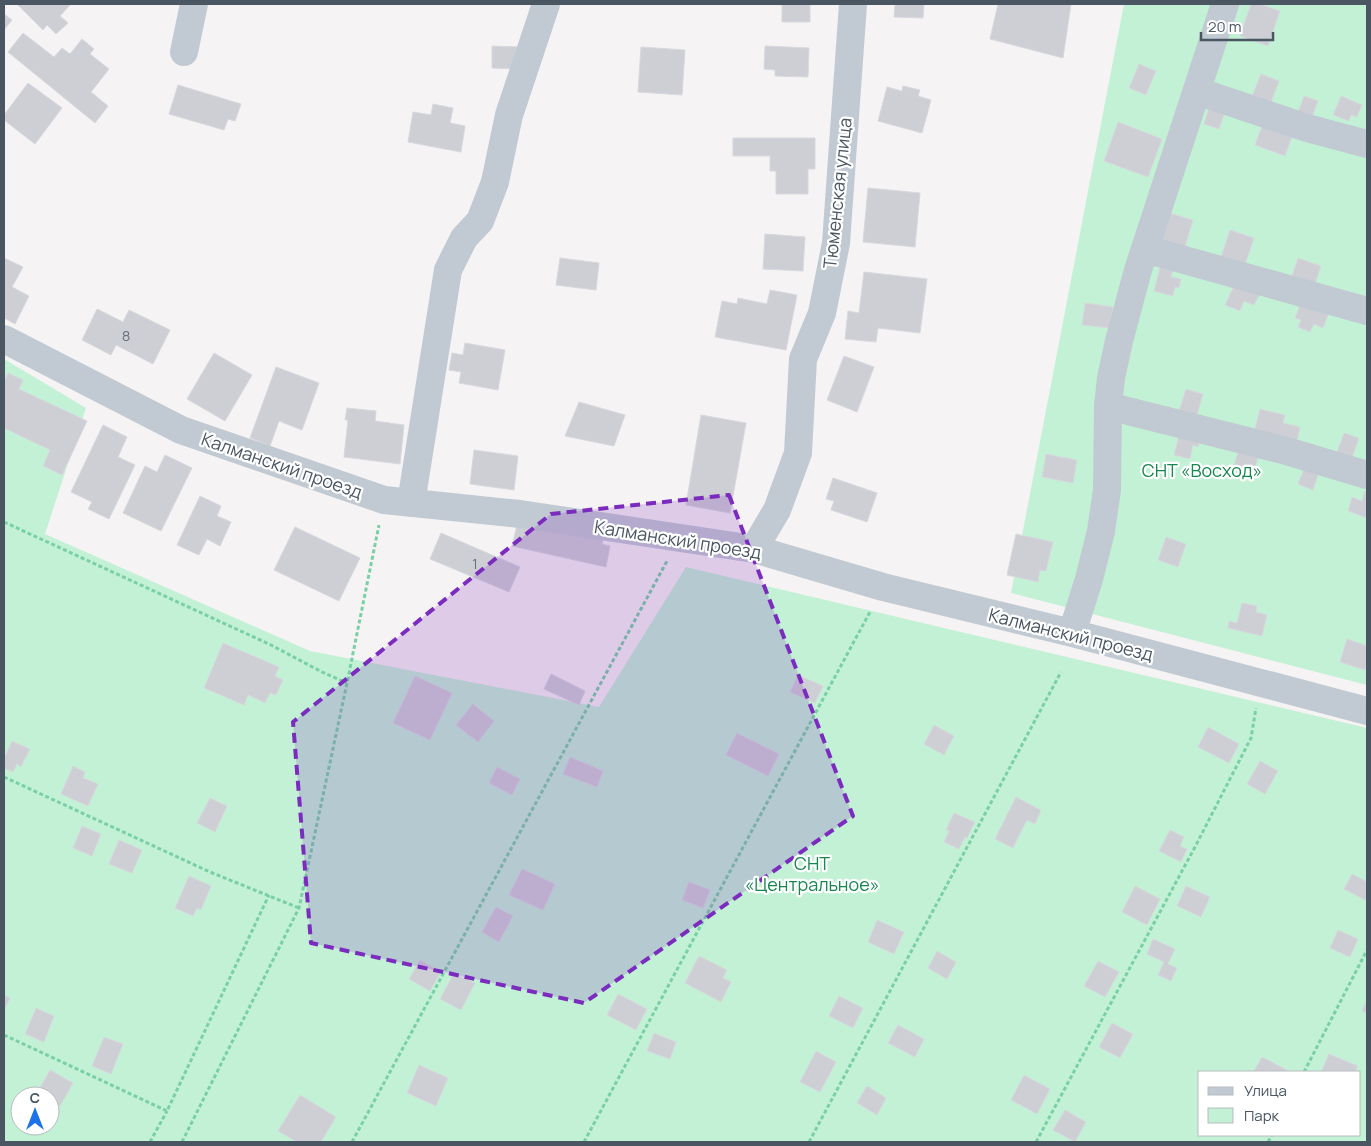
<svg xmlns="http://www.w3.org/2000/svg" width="1371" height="1146" viewBox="0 0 1371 1146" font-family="Manrope,sans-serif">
  <rect width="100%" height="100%" fill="#f5f3f3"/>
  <!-- green -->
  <path fill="#c3f1d5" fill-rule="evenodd" d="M1124 4H1367V685L1011 593Z
    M4 359 86 408 45 534 310 651 599 707 686 567 1367 728V1142H4ZM1200 1072H1360V1135H1200ZM20 1096H50V1126H20Z"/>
  <!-- building -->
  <path fill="#cdcfd5" stroke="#d7d9de" d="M17 4H68L70 5 60 16 68 23 56 34 47 25 43 30Z
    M782 4H810V22H782Z
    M895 4H924L923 18 894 17Z
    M998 4H1071L1063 58 990 39Z
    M1251 4H1260L1280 11 1268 46 1240 36Z
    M4 14 12 20 4 30Z
    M23 33 54 57 62 48 70 54 82 39 94 49 90 54 109 69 91 92 108 106 95 123 8 52Z
    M492 46 520 47V69L492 68Z
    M765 46 809 48 808 77 775 76V70L764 69Z
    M641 47 685 50 682 95 638 92Z
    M1139 64 1156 71 1146 95 1129 88Z
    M1261 74 1279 81 1269 108 1250 101Z
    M28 83 62 108 35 144 4 120V115Z
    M178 85 241 104 235 121 228 119 224 130 169 114Z
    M903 86 920 90 918 96 931 100 922 133 878 121 887 87 902 91Z
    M1304 96 1318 101 1311 120 1297 115Z
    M1341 96 1362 105 1357 117 1351 115 1349 121 1333 115Z
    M433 104 453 108 450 123 465 126 461 152 408 142 413 112 431 115Z
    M1209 107 1225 112 1219 129 1204 124Z
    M1118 122 1162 139 1148 177 1104 161Z
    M1262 126 1292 137 1285 156 1255 145Z
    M733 138H815V169H808V194H776V171H770V156H733Z
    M868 188 920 193 915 247 863 242Z
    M1169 213 1193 220 1185 247 1161 241Z
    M1230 230 1254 238 1245 265 1221 257Z
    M765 234 805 237 803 271 763 269Z
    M4 258 23 267 12 287 29 296 15 324 4 318Z
    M560 258 599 263 596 290 556 285Z
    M1298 258 1321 266 1314 287 1291 279Z
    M1160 267 1173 270 1171 277 1181 279 1179 288 1175 287 1173 296 1154 291Z
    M864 272 927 279 920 333 878 328 876 342 845 339 848 311 859 313Z
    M1235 283 1260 294 1254 305 1244 301 1240 311 1225 305Z
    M770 290 797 295 786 350 715 337 722 301 737 304 738 298 767 304Z
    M1301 302 1329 313 1323 328 1314 324 1310 332 1298 327 1301 320 1295 318Z
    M1085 303 1113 307 1110 328 1082 325Z
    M97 309 123 322 129 310 170 330 153 364 116 345 111 355 82 340Z
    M465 343 505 350 498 390 459 383 461 372 449 370 452 353 463 355Z
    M214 353 252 375 225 421 187 399Z
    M844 356 874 367 857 412 827 400Z
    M276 367 319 383 302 430 279 421 270 446 250 438Z
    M8 373 23 380 19 389 87 421 62 475 43 466 50 450 4 428V382Z
    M1186 389 1203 394 1196 419 1178 414Z
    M579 402 625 415 614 446 565 436Z
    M347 408 376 411 375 421 404 425 400 464 344 457 348 420H345Z
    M1260 409 1285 415 1283 423 1300 427 1297 442 1254 432Z
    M701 415 746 423 730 513 686 505Z
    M103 425 127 437 118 457 135 465 109 519 88 509 92 502 71 492Z
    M1180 431 1201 436 1198 447 1193 445 1190 459 1174 455Z
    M1344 433 1359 438 1352 458 1337 452Z
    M1240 446 1260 452 1253 474 1233 468Z
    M474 450 518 456 514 490 470 484Z
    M1046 454 1077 460 1073 483 1042 477Z
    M165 455 192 468 161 531 123 513 145 466 157 472Z
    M1306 464 1320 469 1313 490 1298 484Z
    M833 478 877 493 867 522 831 510 834 501 826 499Z
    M1365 491H1367V518L1348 511 1352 497 1362 501Z
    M200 496 221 506 217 516 231 522 220 546 207 539 199 555 177 545Z
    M518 521 604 535 602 544 610 546 606 567 512 546Z
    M295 527 360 558 339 601 274 570Z
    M441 533 520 567 509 592 430 559Z
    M1016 534 1053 542 1046 571 1040 570 1038 582 1007 575Z
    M1166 537 1186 544 1178 567 1158 560Z
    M1242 603 1257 606 1256 612 1267 615 1262 636 1228 628 1229 621 1237 623Z
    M1347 639 1367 646V664L1365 670 1340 662Z
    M223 643 279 667 275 676 283 680 276 695 270 693 265 703 248 695 244 705 204 688Z
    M551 674 585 691 579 705 544 689Z
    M798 675 823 686 815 703 790 692Z
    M415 676 452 693 430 740 393 723Z
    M473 704 494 721 478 742 456 725Z
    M934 725 954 736 944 755 924 744Z
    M1208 727 1239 744 1229 763 1198 747Z
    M737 733 779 754 768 776 726 755Z
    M12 741 30 749 21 767 17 764 13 772 4 768V758Z
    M570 757 603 771 597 787 563 774Z
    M1260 761 1278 771 1265 794 1247 784Z
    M73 766 85 772 83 778 98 784 88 806 61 794Z
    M497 767 520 779 512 795 489 783Z
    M1016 797 1041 810 1035 824 1027 820 1013 848 995 839Z
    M210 798 227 806 215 832 197 823Z
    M954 813 975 822 967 838 965 837 959 849 944 842 949 831 946 830Z
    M82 826 101 834 92 856 73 848Z
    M1170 830 1184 837 1180 846 1187 849 1181 862 1159 851Z
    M119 840 142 850 132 873 109 864Z
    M522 869 555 884 543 910 509 895Z
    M1352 874 1367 882V901L1344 889Z
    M189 876 211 886 201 910 197 908 193 916 175 908Z
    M689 882 710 890 703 908 682 900Z
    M1135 886 1160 899 1147 925 1122 912Z
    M1186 886 1210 897 1201 917 1177 906Z
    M496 907 513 916 499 942 482 932Z
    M877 920 904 932 894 954 868 942Z
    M1338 930 1358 939 1350 957 1330 948Z
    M1153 939 1175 949 1168 964 1177 968 1171 981 1158 975 1164 962 1147 954Z
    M937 951 956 962 947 979 928 968Z
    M699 956 727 970 723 978 731 982 721 1002 685 983Z
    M420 960 441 972 430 991 409 979Z
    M1098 961 1119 972 1105 997 1084 986Z
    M454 973 475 983 461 1010 440 999Z
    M618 994 647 1009 636 1030 607 1015Z
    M4 995 10 998 4 1010Z
    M839 996 863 1008 853 1028 829 1016Z
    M1367 999V1013L1362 1011Z
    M36 1008 54 1016 44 1042 25 1034Z
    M1112 1023 1133 1034 1120 1058 1099 1047Z
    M898 1025 924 1039 915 1057 888 1043Z
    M654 1033 676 1042 670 1059 647 1051Z
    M104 1037 123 1044 111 1074 92 1066Z
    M816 1051 836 1062 820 1092 800 1082Z
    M1329 1054 1358 1066 1355 1072H1321Z
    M1262 1057 1289 1071V1072H1257L1254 1071Z
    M419 1065 448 1078 436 1106 407 1093Z
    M50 1070 73 1083 60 1106 50 1100V1096H43L37 1093Z
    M1024 1075 1050 1089 1037 1114 1011 1100Z
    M867 1086 886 1098 877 1115 857 1103Z
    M300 1095 336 1117 321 1142H297L278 1131Z
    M1065 1110 1086 1122 1075 1142 1053 1130Z"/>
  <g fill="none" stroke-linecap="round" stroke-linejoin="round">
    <!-- path -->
    <path stroke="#7ad0a6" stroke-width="3" stroke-dasharray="4 2.5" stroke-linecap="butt" d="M4 522 271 645 322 672 347 683
      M4 777 210 872 299 908
      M4 1035 167 1111 269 895
      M1304 1072 1367 950
      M150 1142 167 1111
      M182 1142 299 908 347 683 379 525
      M352 1142 667 561
      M584 1142 871 610
      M809 1142 1061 672
      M1036 1142 1195 847 1251 738 1256 708
      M1268 1142 1272 1135"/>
    <!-- minor -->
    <path stroke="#c1cad2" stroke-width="28" d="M184 52 194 4
      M1197 91 1307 128 1367 144
      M1145 249 1367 311
      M4 339 181 430 384 500 520 514 754 549 883 587 1072 633 1367 711
      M1108 406 1283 450 1367 475
      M411 503 448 270 464 238 480 221 495 182 509 115 546 4
      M754 549 777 510 798 453 803 359 822 313 836 243 853 4
      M1072 633 1089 579 1101 531 1107 490 1108 406 1111 378 1119 341 1138 270 1225 4"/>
  </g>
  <!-- marked area -->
  <path fill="#7b2cbf" fill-opacity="0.2" stroke="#7b2cbf" stroke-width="4" stroke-dasharray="10 6" stroke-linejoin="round" d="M729 495 853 816 584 1003 311 943 293 722 551 514Z"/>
  <g text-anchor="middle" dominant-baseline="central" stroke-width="4.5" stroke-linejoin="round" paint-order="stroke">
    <!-- number labels -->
    <g font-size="15" fill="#6b747e">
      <text x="126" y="335">8</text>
      <text x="475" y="563">1</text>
    </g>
    <!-- street labels -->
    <g font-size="18" fill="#4a5661" stroke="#fff">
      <text transform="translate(837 193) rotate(-84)">Тюменская улица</text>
      <text transform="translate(282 465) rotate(19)">Калманский проезд</text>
      <text transform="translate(678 539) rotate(9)">Калманский проезд</text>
      <text transform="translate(1071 634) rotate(14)">Калманский проезд</text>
    </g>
    <!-- park labels -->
    <g font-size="18" fill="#17864f" stroke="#fff">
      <text x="1202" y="470">СНТ «Восход»</text>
      <text x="812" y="863">СНТ<tspan x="812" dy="21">«Центральное»</tspan></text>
    </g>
  </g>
  <!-- border -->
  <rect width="1371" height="1146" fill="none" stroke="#4a5661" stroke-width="10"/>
  <!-- legend -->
  <rect x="1198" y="1071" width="162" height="65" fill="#ffffff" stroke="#b7bbc0"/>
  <rect x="1208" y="1087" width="25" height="8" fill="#c1cad2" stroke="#b7bbc0"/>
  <text x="1244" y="1096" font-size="15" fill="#4a5661">Улица</text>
  <rect x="1208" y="1108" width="25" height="15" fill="#c3f1d5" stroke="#b7bbc0"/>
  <text x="1244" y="1121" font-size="15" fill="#4a5661">Парк</text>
  <!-- north arrow -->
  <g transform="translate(35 1111)"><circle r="24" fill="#ffffff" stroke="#b7bbc0"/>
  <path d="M0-4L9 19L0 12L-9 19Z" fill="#1a73e8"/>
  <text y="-8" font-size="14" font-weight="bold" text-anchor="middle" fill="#4a5661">С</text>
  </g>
  <!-- scale -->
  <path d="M1201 32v8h72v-8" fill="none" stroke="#4a5661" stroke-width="2.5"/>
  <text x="1208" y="32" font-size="15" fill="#4a5661" stroke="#ffffff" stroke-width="4" paint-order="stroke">20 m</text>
</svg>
